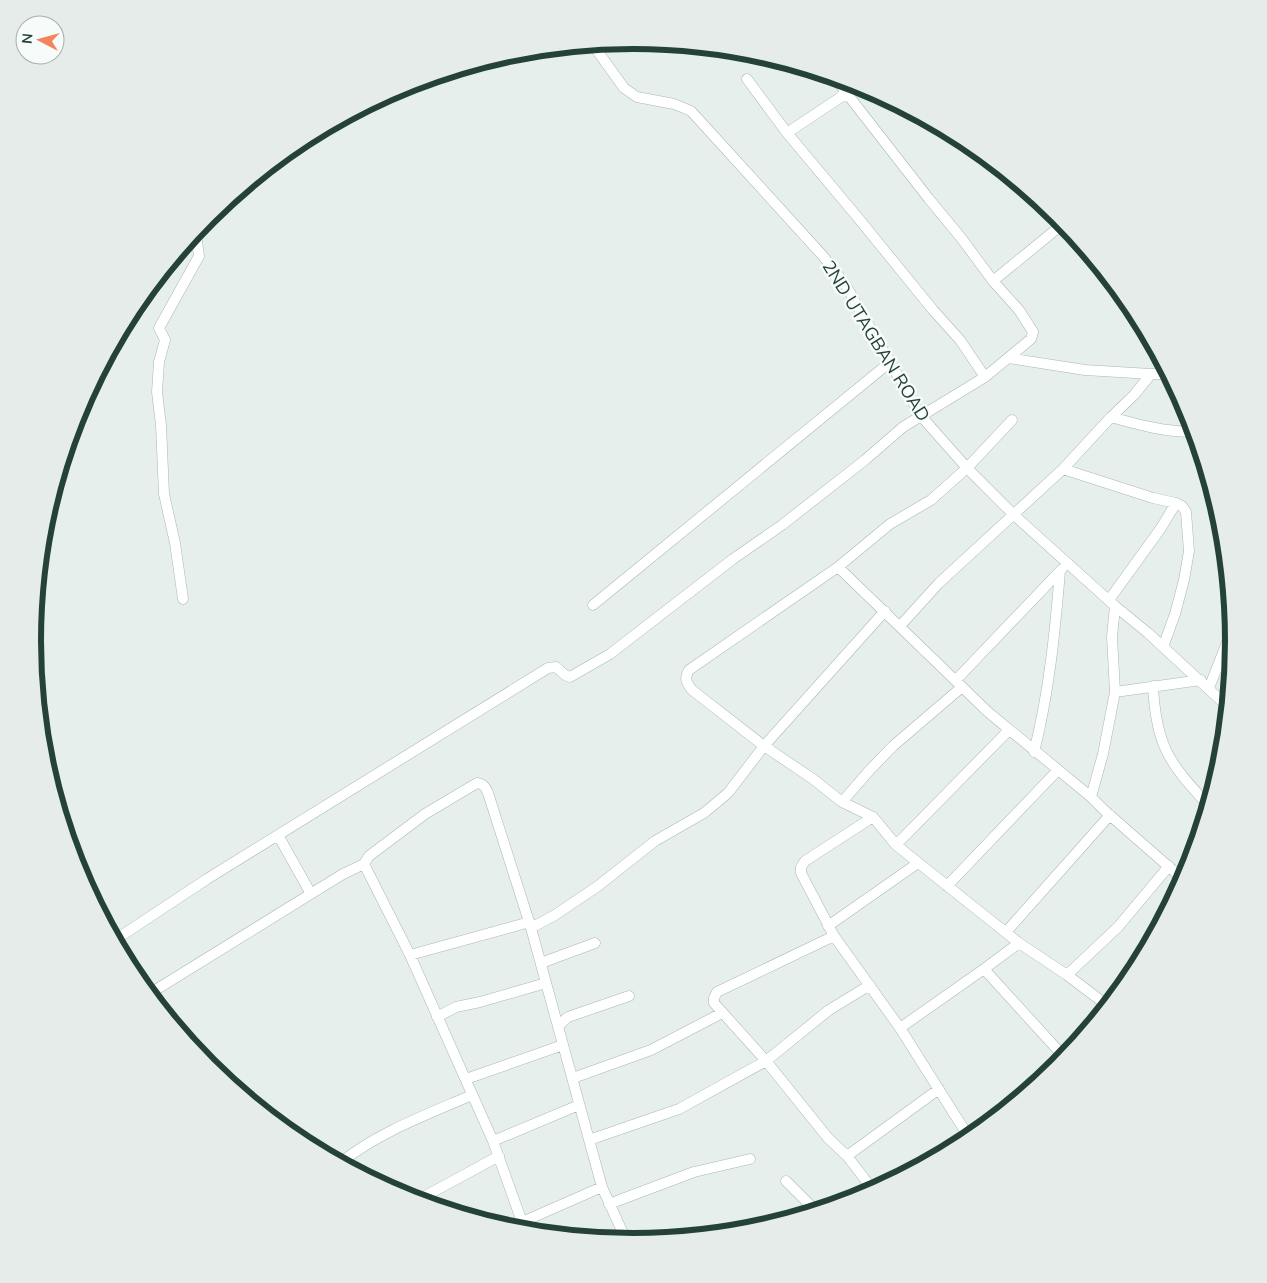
<svg xmlns="http://www.w3.org/2000/svg" width="1267" height="1283" viewBox="0 0 1267 1283" font-family="'Nunito Sans',sans-serif">
  <rect width="100%" height="100%" fill="#e6efeb"/>
  <g fill="none" stroke-linecap="round" stroke-linejoin="round">
    <!-- minor casing -->
    <g stroke="#a8b8b2" stroke-width="11">
      <path id="minor" d="M593 45 624 88 637 97 674 104 691 111 823 256 845 284 921 416 967 468 1014 515 1115 606 1148 633 1228 707
        M747 79 787 133 859 219 933 310 960 340 985 377
        M787 133 859 85
        M182 249 196 235 195 233
        M993 281 1064 223
        M1151 374H1169
        M1111 417C1139 425 1165 432 1195 432
        M1012 420 967 468 931 500 890 524 838 567 689 670C684 679 686 682 692 690L764 746 813 779 842 802 873 817 896 845 1019 943 1067 975 1108 1006
        M1063 469 1153 498 1176 503 1161 528 1109 600
        M838 567 988 712 1091 797 1105 811 1184 880
        M183 599 175 543 164 494 161 425 157 392 159 362 165 340 159 328 199 256 196 235
        M593 605 889 363
        M1115 606 1112 637 1115 692 1201 680
        M900 626 939 583 1063 469 1111 417 1134 395 1151 374 1085 370 1008 358
        M1163 647 1175 614 1184 580 1189 551 1186 512 1182 506 1176 503
        M956 680 1062 569
        M1153 686C1156 746 1169 763 1209 806
        M1209 688 1233 627
        M1034 752C1049 693 1055 632 1060 571
        M1091 797 1103 754 1115 692
        M842 802 868 772 893 746 962 687
        M873 817 805 861 801 867V873L834 936 900 1028 970 1139
        M278 835 311 894
        M896 845 1009 730
        M364 864 410 955 493 1141 522 1222 527 1232
        M947 886 1058 770
        M828 926 918 863
        M531 928 555 915 598 886 655 841 704 813 728 793 764 746 885 611
        M1006 932 1110 815
        M834 936 717 992 714 998V1003L766 1061 828 1138 847 1156 874 1191
        M115 940 207 879 548 668 556 667 565 675 570 677 610 654 733 559 782 525 865 460 903 427 985 377 1031 339 1033 332 1019 310 993 281 962 239 929 199 834 77
        M1019 943 984 969 1065 1058
        M410 955 530 922
        M541 963 595 943
        M1067 975 1118 927 1169 866
        M149 994 343 874 364 864 369 856 425 814 477 783C484 784 485 787 488 793L531 928 602 1187 627 1242
        M437 1017 456 1007 480 1002 546 983
        M558 1026 568 1017 629 996
        M900 1028 984 969
        M1058 1067 1059 1066
        M573 1078 651 1050 722 1013
        M466 1079 563 1045
        M589 1140 679 1109 766 1061 829 1010 870 985
        M493 1141 579 1105
        M847 1156 939 1089
        M340 1163C379 1132 426 1115 472 1095
        M786 1181 816 1211
        M416 1201 499 1156
        M609 1204 694 1172 750 1159
        M510 1229 522 1222 602 1187"/>
    </g>
    <!-- minor -->
    <use href="#minor" stroke="#fff" stroke-width="10"/>
  </g>
  <g text-anchor="middle" dominant-baseline="central" stroke-width="5" stroke-linejoin="round" paint-order="stroke">
    <!-- street labels -->
    <g font-size="18" fill="#24423a" stroke="#f7fbf9">
      <text transform="translate(876 341) rotate(58)">2ND UTAGBAN ROAD</text>
    </g>
  </g>
  <!-- crop -->
  <path d="M0 0H1267V1283H0ZM41 641a592 592 0 1 1 1184 0a592 592 0 1 1-1184 0Z" fill="#e6ecea" fill-rule="evenodd"/>
  <path fill="none" stroke="#24423a" stroke-width="6" d="M41 641a592 592 0 1 1 1184 0a592 592 0 1 1-1184 0Z"/>
  <!-- north arrow -->
  <g transform="translate(40 40) rotate(276)"><circle r="24" fill="#f7fbf9" stroke="#a3b1ad"/>
  <path d="M0-4L9 19L0 12L-9 19Z" fill="#f4845f"/>
  <text y="-8" font-size="14" font-weight="bold" text-anchor="middle" fill="#24423a">N</text>
  </g>
</svg>
